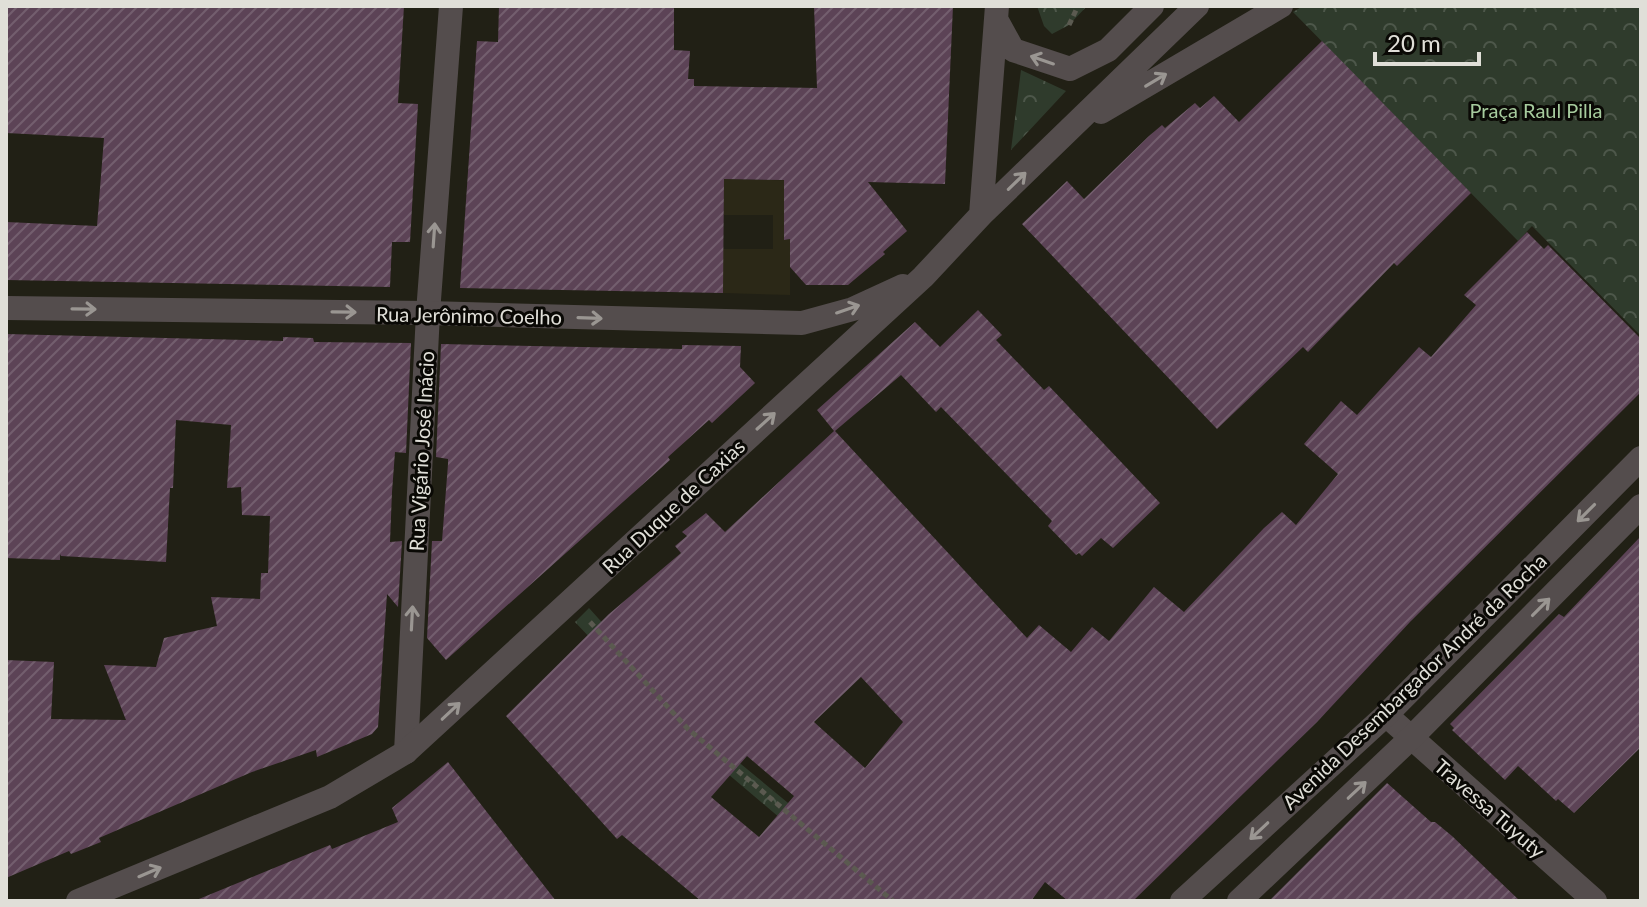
<svg xmlns="http://www.w3.org/2000/svg" width="1647" height="907" viewBox="0 0 1647 907" font-family="Lato,sans-serif">
  <defs>
    <pattern id="park-crowns" width="20" height="18" patternUnits="userSpaceOnUse" patternTransform="scale(2)"><rect width="20" height="18" fill="#2f3b2c"/><path d="M2 6a3 3 0 1 1 6 0M12 15a3 3 0 1 1 6 0" fill="none" stroke="#4d574a"/></pattern>
    <pattern id="building-hatch" width="6" height="6" patternUnits="userSpaceOnUse" patternTransform="scale(2)"><rect width="6" height="6" fill="#5c4356"/><path d="M-1 1l2-2M0 6l6-6M5 7l2-2" fill="none" stroke="#735e6e"/></pattern>
  </defs>
  <rect width="100%" height="100%" fill="#212015"/>
  <!-- built -->
  <path fill="#2b2817" d="M724 179 813 181 785 240 790 239V295L723 293V249H773V215H724Z"/>
  <!-- park -->
  <path fill="url(#park-crowns)" d="M1037 6H1087L1069 25 1052 34 1044 26Z
    M1303 6H1641V336L1532 226 1518 241 1293 12Z
    M1021 70 1066 91 1011 150Z
    M589 608 696 727 907 901H878L682 735 575 622Z"/>
  <!-- building -->
  <path fill="url(#building-hatch)" fill-rule="evenodd" d="M6 6H404L398 103 418 104 410 242H392L390 287 6 280V222L97 226 104 138 6 133Z
    M499 6H674V50L690 51 688 79H694V86L817 88 814 6H953L945 184 868 182 907 231 883 252 885 254 848 285H806L790 267V239L784 240V180L724 179 723 293 460 288 477 41 498 42Z
    M1322 41 1471 193 1397 266 1394 263 1308 352 1303 347 1217 429 1022 224 1067 181 1084 199 1149 136 1162 125 1165 128 1195 103 1200 108 1214 96 1239 122Z
    M1527 232 1544 249 1548 245 1641 339V392L1410 622 1317 722 1133 901H1068L1045 882 1031 901H701L622 835 617 839 506 716 609 614 681 553 675 546 687 536 682 532 706 513 725 532 834 431 817 410 915 322 940 347 978 310 1002 335 996 340 1044 390 1049 386 1160 503 1113 548 1101 538 1082 556 1079 553 1076 555 1048 526 1052 521 941 407 936 412 901 375 835 431 1027 638 1039 625 1071 652 1092 627 1109 641 1154 587 1184 612 1264 528 1282 512 1296 525 1338 474 1304 444 1341 401 1357 415 1419 347 1431 357 1476 305 1464 295ZM861 677 903 722 865 768 814 722ZM747 756 794 796 759 837 711 797Z
    M6 334 283 341V337L313 338 314 342 411 343 406 453 395 452 392 492 390 542 402 541 398 607 387 594 378 727 372 734 317 757 316 750 252 772 99 838 101 842 71 854 69 851 6 878V660L54 662 51 719 126 720 104 665 156 667 164 638 217 626 211 597 260 599 261 573H268L270 516 242 515 241 487 227 488 231 425 176 420 173 488H170L166 562 61 556 60 554V560L6 558Z
    M441 344 682 349V345L741 346 740 367 755 383 712 423 709 420 668 457 670 460 446 660 427 638 432 541H442L448 464V459L436 457Z
    M1641 536V747L1574 813 1558 799 1556 801 1518 766 1505 780 1452 730 1454 728 1450 724 1559 614 1564 617Z
    M448 762 556 901H194L330 845 332 849 398 822 392 808Z
    M1387 783 1431 822H1435L1452 836 1520 901H1269Z"/>
  <g fill="none" stroke-linecap="round" stroke-linejoin="round">
    <!-- path -->
    <path stroke="#5b5a50" stroke-width="5" stroke-dasharray="6 4" stroke-linecap="butt" d="M1069 25 1078 6
      M590 622 688 729 893 901"/>
    <!-- minor -->
    <path stroke="#544d4d" stroke-width="24" d="M1386 715 1595 901
      M406 752 428 313 451 6"/>
    <!-- tertiary -->
    <path stroke="#544d4d" stroke-width="24" d="M996 19 1013 50 1070 69 1108 50 1152 6
      M1101 112 1281 6
      M981 215 997 6
      M6 308 428 313 802 323 853 309 903 286
      M78 901 330 797 406 752 923 277 981 215 1197 6
      M1182 901 1386 715 1641 458
      M1239 901 1411 738 1641 506"/>
  </g>
  <!-- one-way arrows -->
  <defs><path id="oneway-shaft" d="M-6 0H5M1.5-3L5.5 0L1.5 3" fill="none" stroke-width="1.6" stroke-linecap="round" stroke-linejoin="round" transform="scale(2)"/></defs>
  <g stroke="#9a9692">
    <use href="#oneway-shaft" transform="translate(1042 60) rotate(-161)"/>
    <use href="#oneway-shaft" transform="translate(1156 80) rotate(-31)"/>
    <use href="#oneway-shaft" transform="translate(1017 181) rotate(-44)"/>
    <use href="#oneway-shaft" transform="translate(434 235) rotate(-86)"/>
    <use href="#oneway-shaft" transform="translate(84 309) rotate(1)"/>
    <use href="#oneway-shaft" transform="translate(848 309) rotate(-19)"/>
    <use href="#oneway-shaft" transform="translate(344 312) rotate(1)"/>
    <use href="#oneway-shaft" transform="translate(590 318) rotate(2)"/>
    <use href="#oneway-shaft" transform="translate(766 421) rotate(-42)"/>
    <use href="#oneway-shaft" transform="translate(1586 513) rotate(135)"/>
    <use href="#oneway-shaft" transform="translate(1541 607) rotate(-45)"/>
    <use href="#oneway-shaft" transform="translate(412 618) rotate(-87)"/>
    <use href="#oneway-shaft" transform="translate(451 711) rotate(-43)"/>
    <use href="#oneway-shaft" transform="translate(1357 790) rotate(-43)"/>
    <use href="#oneway-shaft" transform="translate(1259 831) rotate(137)"/>
    <use href="#oneway-shaft" transform="translate(150 872) rotate(-23)"/>
  </g>
  <g text-anchor="middle" dominant-baseline="central" stroke-width="6" stroke-linejoin="round" paint-order="stroke">
    <!-- park labels -->
    <g font-size="20" fill="#a6cb9d" stroke="#0a0905">
      <text x="1536" y="110">Praça Raul Pilla</text>
    </g>
    <!-- street labels -->
    <g font-size="20" fill="#e0dfd8" stroke="#0a0905">
      <text transform="translate(469 315) rotate(1)">Rua Jerônimo Coelho</text>
      <text transform="translate(421 451) rotate(-87)">Rua Vigário José Inácio</text>
      <text transform="translate(673 506) rotate(-43)">Rua Duque de Caxias</text>
      <text transform="translate(1414 681) rotate(-44)">Avenida Desembargador André da Rocha</text>
      <text transform="translate(1490 808) rotate(41)">Travessa Tuyuty</text>
    </g>
  </g>
  <!-- border -->
  <rect width="1647" height="907" fill="none" stroke="#e0dfd8" stroke-width="16"/>
  <!-- scale -->
  <path d="M1375 52v12h104v-12" fill="none" stroke="#e0dfd8" stroke-width="4"/>
  <text x="1387" y="52" font-size="24" fill="#e0dfd8" stroke="#0a0905" stroke-width="6" paint-order="stroke">20 m</text>
</svg>
